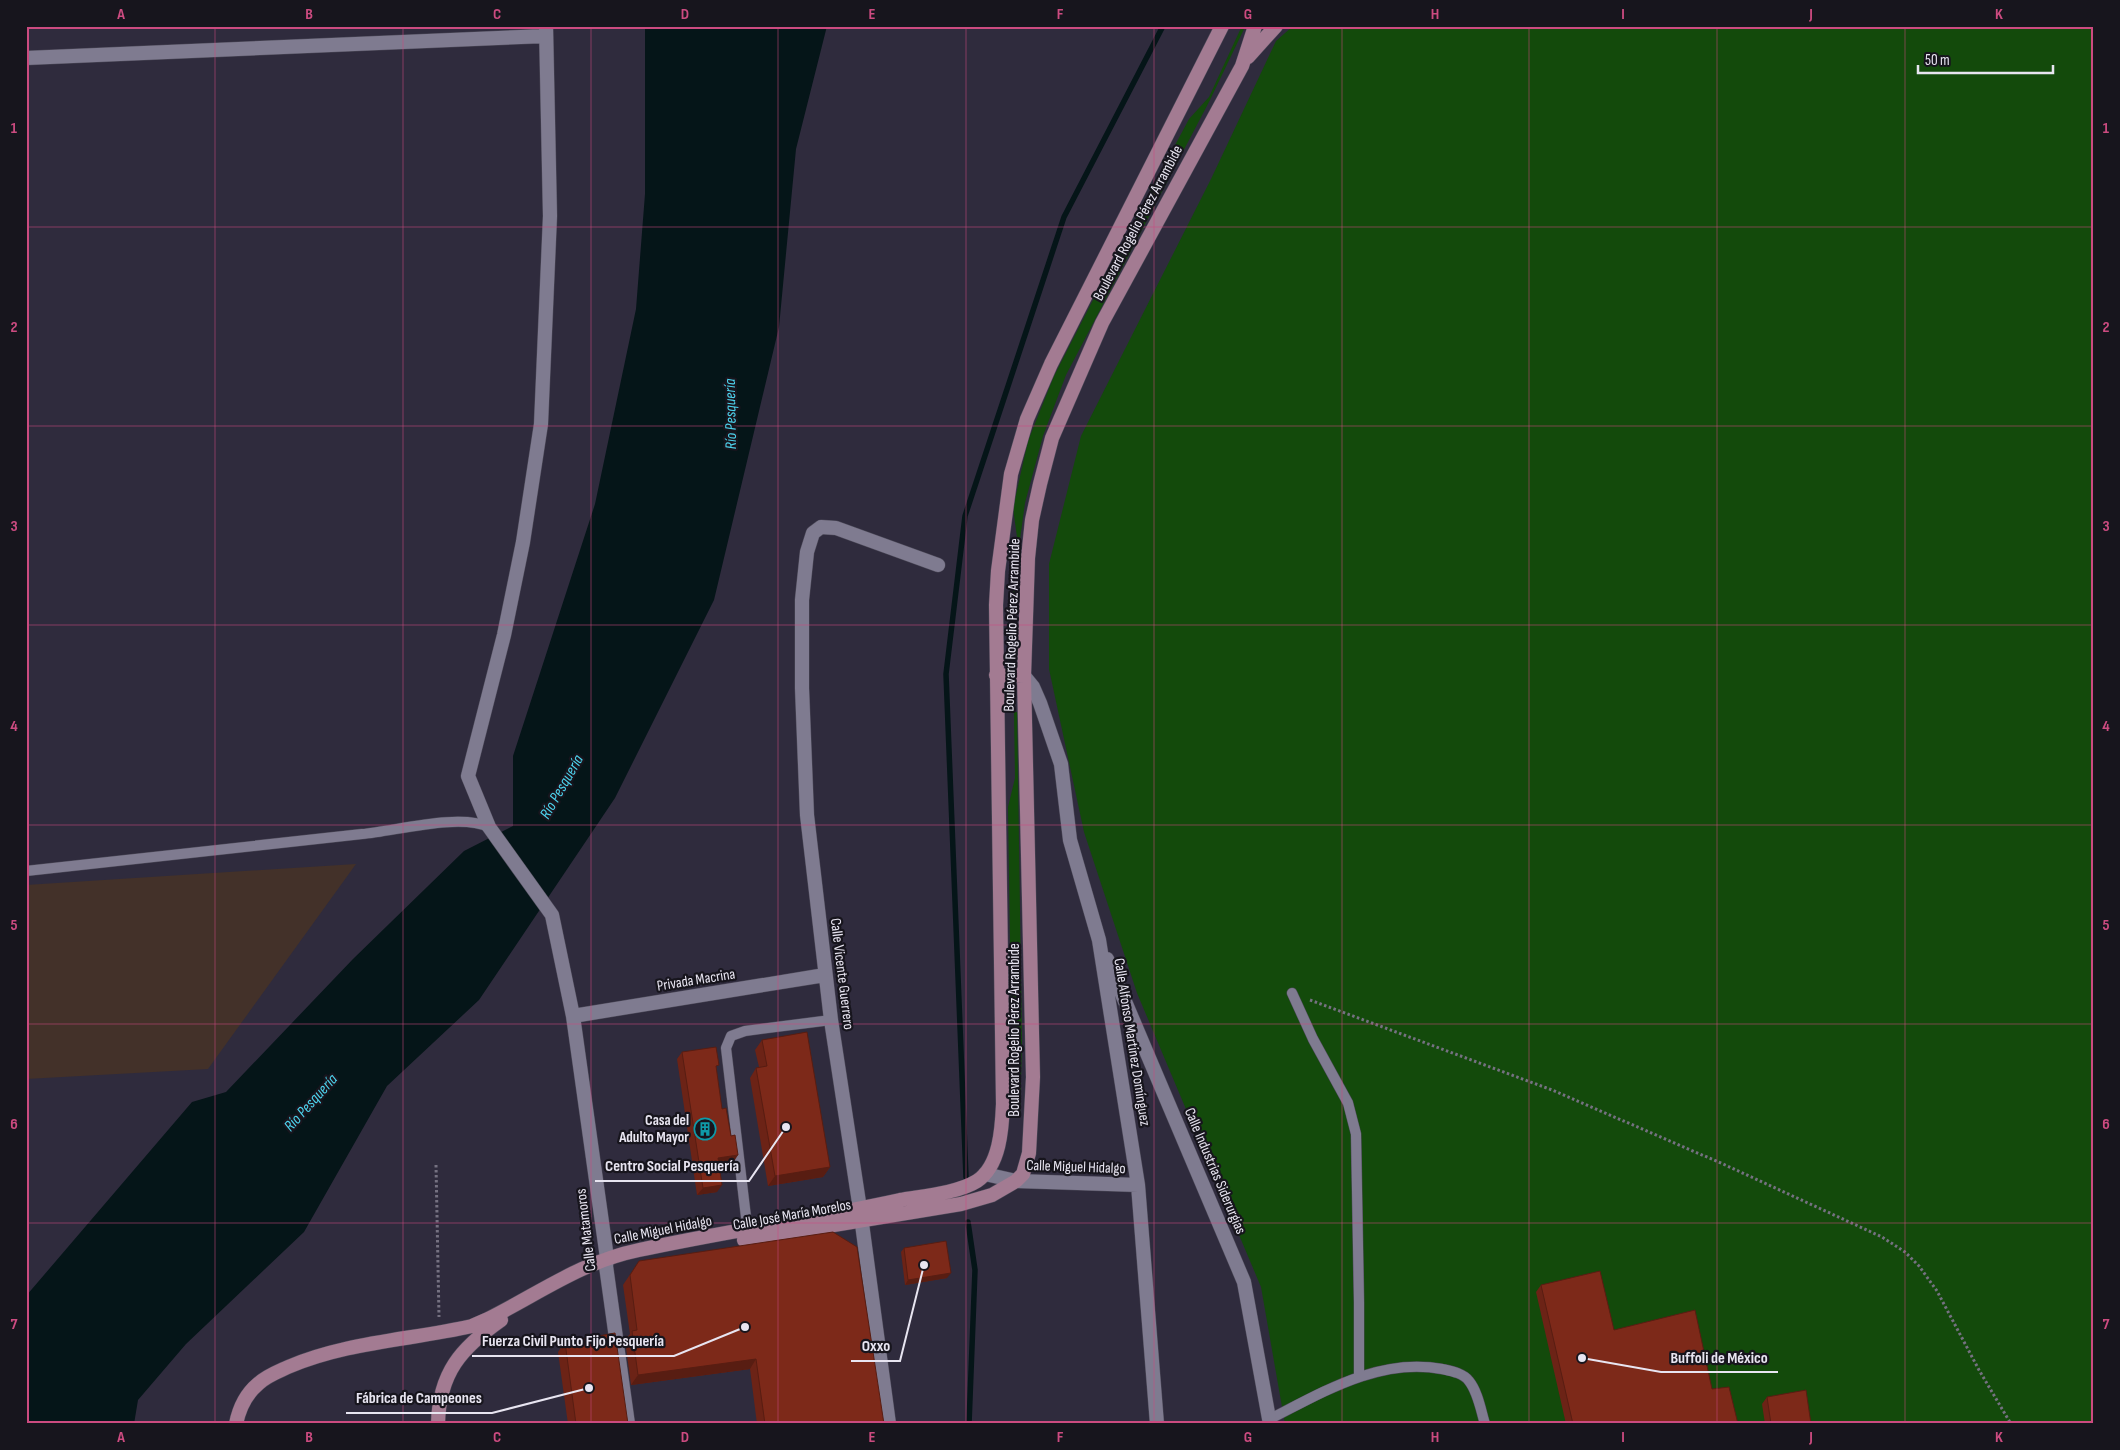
<svg xmlns="http://www.w3.org/2000/svg" width="2120" height="1450" viewBox="0 0 2120 1450" font-family="'Sofia Sans Condensed',sans-serif">
  <rect width="100%" height="100%" fill="#2f2b3d"/>
  <!-- industrial -->
  <path fill="#433129" d="M356 864 208 1069 26 1079V885Z"/>
  <!-- green -->
  <path fill="#134a0b" d="M1293 26H2094V1424H1285L1261 1287 1137 993 1084 832 1049 669V564L1081 436 1211 179 1276 41Z
    M1241 28 1244 29 1210 100 1066 375 1043 436 1025 503 1019 547 1014 617 1013 594 1017 537 1013 508 1028 441 1054 376 1111 265 1189 119 1209 97Z
    M1014 712H1017L1022 1042 1020 1116V1044L1011 1015 1008 807 1015 778Z"/>
  <!-- water -->
  <path fill="#051518" d="M645 26H827L796 149 779 327 714 600 615 798 479 1000 387 1086 304 1232 186 1344 138 1400 134 1424H26V1296L192 1102 226 1092 353 959 464 851 513 826V756L595 504 636 309 645 194Z"/>
  <g fill="none" stroke-linecap="round" stroke-linejoin="round">
    <!-- stream -->
    <path stroke="#051518" stroke-width="5.5" d="M966 1177 946 674 965 516 1064 217 1163 26
      M968 1222 975 1270 969 1424"/>
    <!-- service casing -->
    <g stroke="#4d4a59" stroke-width="11">
      <path id="service" d="M26 871C138 859 250 847 362 834 396 831 459 813 489 827
        M1292 993 1313 1039 1348 1103 1356 1134 1359 1302V1377
        M748 1234 726 1048 731 1036 745 1031 831 1020
        M1270 1419C1323 1392 1380 1357 1442 1369 1451 1371 1463 1373 1469 1381 1478 1392 1481 1411 1485 1424"/>
    </g>
    <!-- minor casing -->
    <g stroke="#4d4a59" stroke-width="15">
      <path id="minor" d="M546 26 550 216 541 424 523 542 504 635 468 776 489 827 552 915 573 1016 607 1258
        M26 58 546 36
        M1024 676 1033 687 1040 703 1061 764 1070 840 1099 940 1138 1185 1157 1424
        M1107 959 1244 1282 1270 1424
        M573 1016 825 975
        M985 1174 1016 1181 1138 1185
        M889 1424 860 1209 831 1020 807 815 802 688V600L807 552 813 533 821 527 836 528 938 565"/>
    </g>
    <!-- tertiary casing -->
    <g stroke="#4d4a59" stroke-width="15">
      <path id="tertiary" d="M607 1258 606 1266 628 1424"/>
    </g>
    <!-- secondary casing -->
    <g stroke="#4d4a59" stroke-width="15">
      <path id="secondary" d="M1248 57 1276 26
        M996 675 1024 676
        M744 1240 961 1204 992 1195 1016 1181 1023 1174 1029 1153 1033 1077 1024 676 1028 558 1032 520 1040 484 1052 438 1102 323 1242 66 1255 26
        M236 1424C239 1409 246 1394 258 1384 266 1376 277 1372 288 1367 346 1342 410 1340 472 1326L488 1319C540 1293 581 1262 639 1250 726 1231 814 1219 900 1200 923 1196 958 1193 977 1181 1000 1166 1002 1128 1003 1104L996 605 998 571 1011 474 1027 419 1051 364 1222 26
        M438 1424C439 1373 461 1348 501 1320"/>
    </g>
    <!-- path -->
    <path stroke="#757181" stroke-width="3" stroke-dasharray="2.5 2.5" stroke-linecap="butt" d="M1310 1000 1552 1090 1723 1164 1882 1237 1905 1252 1919 1266 1937 1291 1979 1370 2011 1424
      M436 1165 439 1317"/>
    <!-- service -->
    <use href="#service" stroke="#7f7b90" stroke-width="10"/>
    <!-- minor -->
    <use href="#minor" stroke="#7f7b90" stroke-width="14"/>
    <!-- tertiary -->
    <use href="#tertiary" stroke="#7f7b90" stroke-width="14"/>
    <!-- secondary -->
    <use href="#secondary" stroke="#a37b92" stroke-width="14"/>
  </g>
  <!-- wall -->
  <path fill="#6c2316" d="M762 1040 830 1167 823 1177 768 1186 750 1078 756 1068 759 1067 755 1050Z
    M682 1052 716 1069 722 1109 733 1163 719 1165 717 1192 697 1195 677 1059Z
    M904 1248 947 1278 905 1285 901 1252Z
    M639 1261 884 1424H757L750 1369 631 1385 625 1340 630 1334 623 1285Z
    M1541 1285 1712 1389 1738 1424H1566L1536 1292Z
    M565 1342 628 1424H568L558 1352Z
    M1767 1397 1811 1424H1765L1762 1404Z"/>
  <!-- shaded-wall -->
  <path fill="#581d12" d="M738 1155 733 1163 713 1166 718 1158Z
    M830 1167 823 1177 768 1186 775 1176Z
    M722 1185 717 1192 697 1195 703 1188Z
    M951 1273 947 1278 905 1285 908 1280Z
    M756 1359 750 1369 631 1385 638 1375Z"/>
  <!-- building -->
  <path fill="#7d2919" stroke="#581d12" d="M807 1032 830 1167 775 1176 756 1068 767 1066 762 1040Z
    M716 1047 719 1065 716 1066 722 1109 726 1108 731 1136 735 1135 738 1155 718 1158 722 1185 703 1188 682 1052Z
    M833 1232 857 1247 884 1424H765L756 1359 638 1375 632 1331 637 1330 630 1275 639 1261Z
    M946 1241 951 1273 908 1280 904 1248Z
    M1600 1271 1614 1330 1695 1310 1712 1389 1729 1387 1738 1424H1573L1541 1285Z
    M615 1333 628 1424H576L565 1342Z
    M1806 1390 1811 1424H1771L1767 1397Z"/>
  <!-- grid -->
  <path fill="none" stroke="#cc4b80" stroke-width="1" stroke-opacity="0.55" d="M215 26V1424M403 26V1424M591 26V1424M778 26V1424M966 26V1424M1154 26V1424M1342 26V1424M1529 26V1424M1717 26V1424M1905 26V1424M26 227H2094M26 426H2094M26 625H2094M26 825H2094M26 1024H2094M26 1223H2094"/>
  <!-- icons -->
  <defs>
    <g id="building-ring" transform="scale(1.125)"><circle r="9.5" fill="#17151d" stroke="#0f9aa8" stroke-width="1.5"/><path d="M-4-6H4V6H1V3H-1V6H-4ZM-2.5-4.3h1.7v1.8h-1.7ZM.8-4.3h1.7v1.8H.8ZM-2.5-1h1.7V.8h-1.7ZM.8-1h1.7V.8H.8Z" fill="#0f9aa8"/></g>
  </defs>
  <g fill-rule="evenodd">
    <use href="#building-ring" x="705" y="1129"/>
  </g>
  <g text-anchor="middle" dominant-baseline="central" stroke-width="4.5" stroke-linejoin="round" paint-order="stroke">
    <!-- street labels -->
    <g font-size="15" fill="#e8e5f1" stroke="#17151d">
      <text transform="translate(1138 223) rotate(-62)">Boulevard Rogelio Pérez Arrambide</text>
      <text transform="translate(1012 625) rotate(-88)">Boulevard Rogelio Pérez Arrambide</text>
      <text transform="translate(842 974) rotate(83)">Calle Vicente Guerrero</text>
      <text transform="translate(696 980) rotate(-9)">Privada Macrina</text>
      <text transform="translate(1014 1030) rotate(-90)">Boulevard Rogelio Pérez Arrambide</text>
      <text transform="translate(1132 1042) rotate(81)">Calle Alfonso Martínez Domínguez</text>
      <text transform="translate(1076 1167) rotate(2)">Calle Miguel Hidalgo</text>
      <text transform="translate(1215 1171) rotate(67)">Calle Industrias Siderurgias</text>
      <text transform="translate(792 1215) rotate(-10)">Calle José María Morelos</text>
      <text transform="translate(586 1230) rotate(-97)">Calle Matamoros</text>
      <text transform="translate(663 1230) rotate(-11)">Calle Miguel Hidalgo</text>
    </g>
    <!-- poi labels -->
    <g font-size="15" font-weight="bold" fill="#e8e5f1" stroke="#17151d" text-anchor="end">
      <text x="689" y="1120">Casa del<tspan x="689" dy="17">Adulto Mayor</tspan></text>
    </g>
    <!-- water labels -->
    <g font-size="16" font-style="italic" fill="#4dd3ed" stroke="#17151d">
      <text transform="translate(731 414) rotate(-91)">Río Pesquería</text>
      <text transform="translate(562 787) rotate(-60)">Río Pesquería</text>
      <text transform="translate(311 1103) rotate(-48)">Río Pesquería</text>
    </g>
  </g>
  <!-- callouts -->
  <path fill="none" stroke="#e8e5f1" stroke-width="2" d="M786 1127L749 1181H595M745 1327L674 1356H472M924 1265L900 1361H851M1582 1358L1661 1372H1778M589 1388L492 1413H346"/>
  <g fill="#e8e5f1" stroke="#17151d" stroke-width="2">
    <circle cx="786" cy="1127" r="5"/>
    <circle cx="745" cy="1327" r="5"/>
    <circle cx="924" cy="1265" r="5"/>
    <circle cx="1582" cy="1358" r="5"/>
    <circle cx="589" cy="1388" r="5"/>
  </g>
  <g font-size="16" text-anchor="middle" font-weight="bold" fill="#e8e5f1" stroke="#17151d" stroke-width="4.5" stroke-linejoin="round" paint-order="stroke">
    <text x="672" y="1171">Centro Social Pesquería</text>
    <text x="573" y="1346">Fuerza Civil Punto Fijo Pesquería</text>
    <text x="876" y="1351">Oxxo</text>
    <text x="1719" y="1363">Buffoli de México</text>
    <text x="419" y="1403">Fábrica de Campeones</text>
  </g>
  <!-- border -->
  <rect width="2120" height="1450" fill="none" stroke="#17151d" stroke-width="55"/>
  <!-- scale -->
  <path d="M1918 65v8h135v-8" fill="none" stroke="#e8e5f1" stroke-width="2.5"/>
  <text x="1925" y="65" font-size="15" fill="#e8e5f1" stroke="#17151d" stroke-width="4" paint-order="stroke">50 m</text>
  <rect x="28" y="28" width="2064" height="1394" fill="none" stroke="#cc4b80" stroke-width="2"/>
  <g font-size="16" text-anchor="middle" font-weight="bold" fill="#cc4b80">
    <text x="121" y="19">A</text>
    <text x="309" y="19">B</text>
    <text x="497" y="19">C</text>
    <text x="685" y="19">D</text>
    <text x="872" y="19">E</text>
    <text x="1060" y="19">F</text>
    <text x="1248" y="19">G</text>
    <text x="1435" y="19">H</text>
    <text x="1623" y="19">I</text>
    <text x="1811" y="19">J</text>
    <text x="1999" y="19">K</text>
    <text x="14" y="133">1</text>
    <text x="2106" y="133">1</text>
    <text x="14" y="332">2</text>
    <text x="2106" y="332">2</text>
    <text x="14" y="531">3</text>
    <text x="2106" y="531">3</text>
    <text x="14" y="731">4</text>
    <text x="2106" y="731">4</text>
    <text x="14" y="930">5</text>
    <text x="2106" y="930">5</text>
    <text x="14" y="1129">6</text>
    <text x="2106" y="1129">6</text>
    <text x="14" y="1329">7</text>
    <text x="2106" y="1329">7</text>
    <text x="121" y="1442">A</text>
    <text x="309" y="1442">B</text>
    <text x="497" y="1442">C</text>
    <text x="685" y="1442">D</text>
    <text x="872" y="1442">E</text>
    <text x="1060" y="1442">F</text>
    <text x="1248" y="1442">G</text>
    <text x="1435" y="1442">H</text>
    <text x="1623" y="1442">I</text>
    <text x="1811" y="1442">J</text>
    <text x="1999" y="1442">K</text>
  </g>
</svg>
